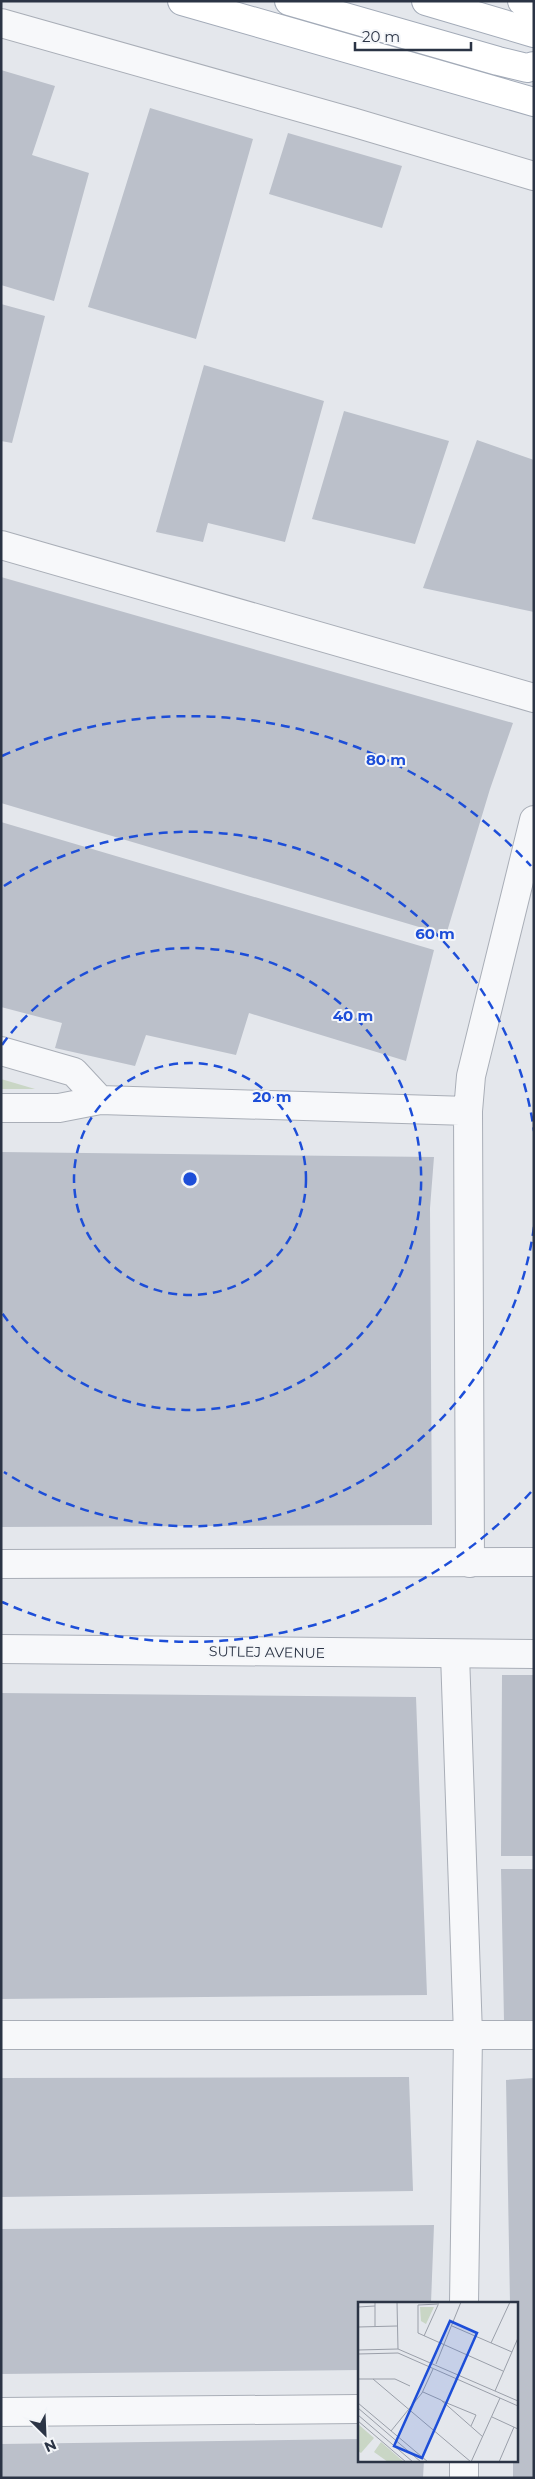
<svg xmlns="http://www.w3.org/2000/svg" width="535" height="2479" viewBox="0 0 535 2479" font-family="Montserrat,sans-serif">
  <rect width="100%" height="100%" fill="#e4e7ec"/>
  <!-- green -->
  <path fill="#c9d6c5" d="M1 1079 35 1089H1Z"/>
  <!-- building -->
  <path fill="#bbc0ca" d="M1 70 55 86 32 155 89 173 54 301 1 285Z
    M150 108 253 139 196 339 88 307Z
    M288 133 402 166 382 228 269 194Z
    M1 304 45 316 12 443 1 441Z
    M204 365 324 401 285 542 208 523 203 542 156 532Z
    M344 411 449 441 415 544 312 519Z
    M477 440 534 460V612L423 588Z
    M1 577 513 723 490 789 446 935 1 803Z
    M1 822 434 950 406 1061 249 1013 236 1055 146 1035 135 1066 55 1048 62 1023 1 1007Z
    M1 1152 434 1157 430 1208 432 1525 1 1527Z
    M502 1675H534V1856H501Z
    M1 1693 416 1697 427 1995 1 1999Z
    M501 1869H534V2021H504Z
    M409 2077 413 2191 1 2197V2078Z
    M534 2078V2478H513V2460H516V2303H510L506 2080Z
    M434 2225 431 2303H359V2370L1 2374V2229Z
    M359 2439V2460H424L423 2478H1V2444Z"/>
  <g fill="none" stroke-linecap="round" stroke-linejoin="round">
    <!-- minor casing -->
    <g stroke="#a9aeb7" stroke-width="30">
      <path id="minor" d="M1 23 352 122 534 176
        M1 545 534 698
        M1 1051 74 1072 100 1100 468 1111
        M1 1108H59L100 1100
        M470 1563 468 1111 471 1076 534 820
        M455 1654 468 2035 464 2303
        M1 2035H534
        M1 2412 359 2409
        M464 2460V2478"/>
    </g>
    <!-- tertiary casing -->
    <g stroke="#a9aeb7" stroke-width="30">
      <path id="tertiary" d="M1 1564 534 1562
        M1 1649 534 1654"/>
    </g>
    <!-- primary casing -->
    <g stroke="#a3abb8" stroke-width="30">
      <path id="primary" d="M182 1 534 102
        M289 1 498 61 527 68 534 66
        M426 1 534 33
        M522 1 534 5"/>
    </g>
    <!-- minor -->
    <use href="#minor" stroke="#f7f8fa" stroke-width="28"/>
    <!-- tertiary -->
    <use href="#tertiary" stroke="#f7f8fa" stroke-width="28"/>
    <!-- primary -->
    <use href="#primary" stroke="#fff" stroke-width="28"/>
  </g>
  <!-- distance rings -->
  <g fill="none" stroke="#1d4ed8" stroke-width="2.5" stroke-dasharray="9 6">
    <circle cx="190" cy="1179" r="116"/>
    <path d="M2 1045A231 231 0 1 1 2 1313"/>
    <path d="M534 1227A347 347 0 0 1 4 1472M4 886A347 347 0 0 1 534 1131"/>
    <path d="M531 1492A463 463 0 0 1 2 1602M2 756A463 463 0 0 1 531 866"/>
  </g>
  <g text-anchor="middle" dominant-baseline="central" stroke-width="4" stroke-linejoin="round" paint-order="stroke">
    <!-- street labels -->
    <g font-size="14" fill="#2b3445" stroke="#f4f6f9">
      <text transform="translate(267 1652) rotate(1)">SUTLEJ AVENUE</text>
    </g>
  </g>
  <!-- overview -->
  <g transform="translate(358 2302)">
    <rect width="160" height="160" fill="#e4e7ec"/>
    <path d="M62 5H76L68 22 63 19ZM0 122 16 136 3 151 0 149ZM23 140 46 160H30L16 150Z" fill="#c9d6c5"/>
    <path fill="none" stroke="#9a9fa9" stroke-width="1" d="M17 0V24M39 0 40 47M81 2 60 3V31L145 69M0 5 17 4M94 24 154 50M0 25 39 24M66 34 80 3M133 41 152 0M0 48 40 47 160 99M0 52 40 51 160 104M78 62 103 0M0 77H37L52 84M15 77 113 160M137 89 160 36M65 90 83 98 125 135M84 99 118 113 113 124M0 101 70 160M0 106 63 160M0 113 55 160M134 115 160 127M0 119 48 160M33 129 64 91 75 67M113 160 142 96M141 160 156 125"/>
    <path fill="#1d4ed8" fill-opacity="0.15" stroke="#1d4ed8" stroke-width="2.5" d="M92 19 119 31 64 156 36 144Z"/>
    <rect width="160" height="160" fill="none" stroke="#2b3445" stroke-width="2.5"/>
  </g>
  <circle cx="190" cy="1179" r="8" fill="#1d4ed8" stroke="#f4f6f9" stroke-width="2.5"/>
  <g font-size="15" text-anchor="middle" font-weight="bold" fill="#1d4ed8" stroke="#f4f6f9" stroke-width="4" stroke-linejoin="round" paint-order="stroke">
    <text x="386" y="765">80 m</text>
    <text x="435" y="939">60 m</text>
    <text x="353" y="1021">40 m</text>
    <text x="272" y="1102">20 m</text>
  </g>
  <!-- border -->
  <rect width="535" height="2479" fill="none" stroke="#2b3445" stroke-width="5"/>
  <!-- north arrow -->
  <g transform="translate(45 2434) rotate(156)" stroke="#f4f6f9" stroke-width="4" paint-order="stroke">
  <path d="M0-4L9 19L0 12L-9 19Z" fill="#2b3445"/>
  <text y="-8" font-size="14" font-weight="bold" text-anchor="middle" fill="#2b3445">N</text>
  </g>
  <!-- scale -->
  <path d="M355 42v8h116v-8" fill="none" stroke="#2b3445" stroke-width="2.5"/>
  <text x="362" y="42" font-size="15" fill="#2b3445" stroke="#f4f6f9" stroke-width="4" paint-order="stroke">20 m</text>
</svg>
